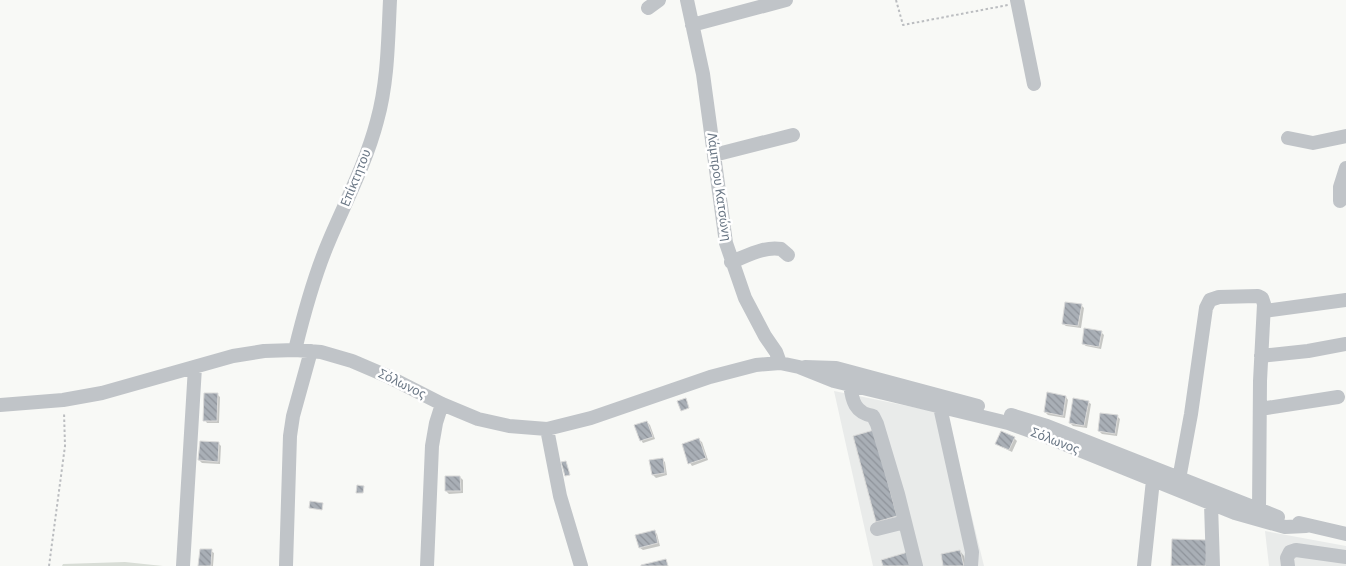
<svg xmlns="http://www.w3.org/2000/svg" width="1346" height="566" viewBox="0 0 1346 566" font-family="'Source Sans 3',sans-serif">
  <defs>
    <pattern id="building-back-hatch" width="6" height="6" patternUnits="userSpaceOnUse" patternTransform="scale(1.25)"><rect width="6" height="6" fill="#a9afb6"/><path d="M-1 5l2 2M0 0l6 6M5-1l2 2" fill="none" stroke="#8e939a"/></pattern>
  </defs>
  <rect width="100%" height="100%" fill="#f8f9f6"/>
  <!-- built -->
  <path fill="#e9ebea" d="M834 391 947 414 984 566H873Z
    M1265 531 1346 546V566H1269Z"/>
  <!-- green -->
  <path fill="#d8ddd6" d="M125 562 163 566H62L63 564Z"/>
  <!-- shadow -->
  <path fill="#0003" d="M1081 305 1084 308 1081 328 1066 326 1063 324Z
    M1101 332 1104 335 1101 349 1086 346 1083 344Z
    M217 394 220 397 219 423H207L205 420Z
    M1066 397 1068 400 1065 418 1048 415 1045 412Z
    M1088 402 1091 404 1087 428 1073 426 1070 423Z
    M1117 416 1120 419 1117 436 1102 434 1099 431Z
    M647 422 650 425 655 439 643 443 641 440Z
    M1014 438 1017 441 1012 452 996 444Z
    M699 440 702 442 708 460 692 466 690 463Z
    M219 444 221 446 220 464 202 463 199 460Z
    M662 459 665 462 667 475 656 478 653 475Z
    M460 477 463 480V493L449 494 446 491Z
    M654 531 657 534 660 546 643 550 640 548Z
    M211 551 214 553 213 566H200Z
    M960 551 964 556 966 566H944Z"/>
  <!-- building -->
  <path fill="url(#building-back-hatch)" stroke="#dadad9" d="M1065 302 1082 304 1078 326 1062 324Z
    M1084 328 1102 331 1099 347 1082 344Z
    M1047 392 1066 396 1063 416 1044 412Z
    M204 393H218L217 421H203Z
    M686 398 689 408 681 411 677 401Z
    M1073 398 1089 401 1084 426 1069 423Z
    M1100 413 1118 415 1115 434 1098 431Z
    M647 421 653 437 640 441 634 425Z
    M874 430 897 516 876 522 853 436Z
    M1001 431 1015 437 1009 450 995 444Z
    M699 438 706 458 688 464 682 444Z
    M200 441 219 442 218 462 198 460Z
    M663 458 665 473 652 475 649 460Z
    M566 461 570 475 565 476 561 462Z
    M445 476H460L461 491H445Z
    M357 485 364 486 363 493H356Z
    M310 501 323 503 322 510 309 508Z
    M655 530 658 543 639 548 635 535Z
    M1172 539 1207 540 1206 566H1171Z
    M200 549H212L211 566H198Z
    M960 550 964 566H943L941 554Z
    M908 552 912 566H883L881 560Z
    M666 559 668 566H641V565Z"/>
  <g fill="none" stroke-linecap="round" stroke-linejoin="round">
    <!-- path -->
    <path stroke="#bbbdc0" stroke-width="2" stroke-dasharray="2.5 2.5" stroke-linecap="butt" d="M896 0 903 25 1008 5
      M49 566 65 446 64 412"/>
    <!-- minor -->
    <path stroke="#c0c4c8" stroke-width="14" d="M687 0 703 74 726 243 745 298 765 336 776 352 780 363
      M1017 0 1034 84
      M648 8 659 0
      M692 25 786 0
      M1288 138 1313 143 1346 136
      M714 155 793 135
      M1340 201V187L1346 168
      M731 262C747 256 764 246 781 249L788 255
      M1264 311 1346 300
      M295 350C304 313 314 276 329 241 346 201 366 163 377 121 388 82 388 40 390 0
      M1261 356 1308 351 1346 344
      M805 367 836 368 978 406
      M850 384C852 401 855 413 873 416L877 424 898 494 916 566
      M0 405 63 400 102 393 233 356 264 351 295 350 321 352 352 361 387 376 442 404 478 419 509 426 547 429 591 418 710 377 756 365 780 363 799 367 834 381 1008 423 1047 437 1235 513 1285 527 1306 526
      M940 407 972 552 971 566
      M1260 409 1338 397
      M1011 415 1047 426 1278 517
      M547 429 560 496 581 566
      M1179 479 1191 414 1206 308 1210 300 1219 297 1258 296 1262 298 1264 304 1260 381 1259 510
      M1211 504 1213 566
      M1299 523 1346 534
      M877 529 905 522
      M183 566 195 367
      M286 566 290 436 293 416 311 351
      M427 566 432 446 436 423 442 404
      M1144 566 1153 480
      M1288 566 1287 558 1290 552 1296 550 1346 557"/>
  </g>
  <g text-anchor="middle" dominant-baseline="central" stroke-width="5" stroke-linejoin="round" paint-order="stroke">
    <!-- street labels -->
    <g font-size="14" fill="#6a7785" stroke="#fff">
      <text transform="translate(356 178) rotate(-68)">Επίκτητου</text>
      <text transform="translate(719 187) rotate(82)">Λάμπρου Κατσώνη</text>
      <text transform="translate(402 384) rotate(26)">Σόλωνος</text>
      <text transform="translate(1055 441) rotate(21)">Σόλωνος</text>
    </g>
  </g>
</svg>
